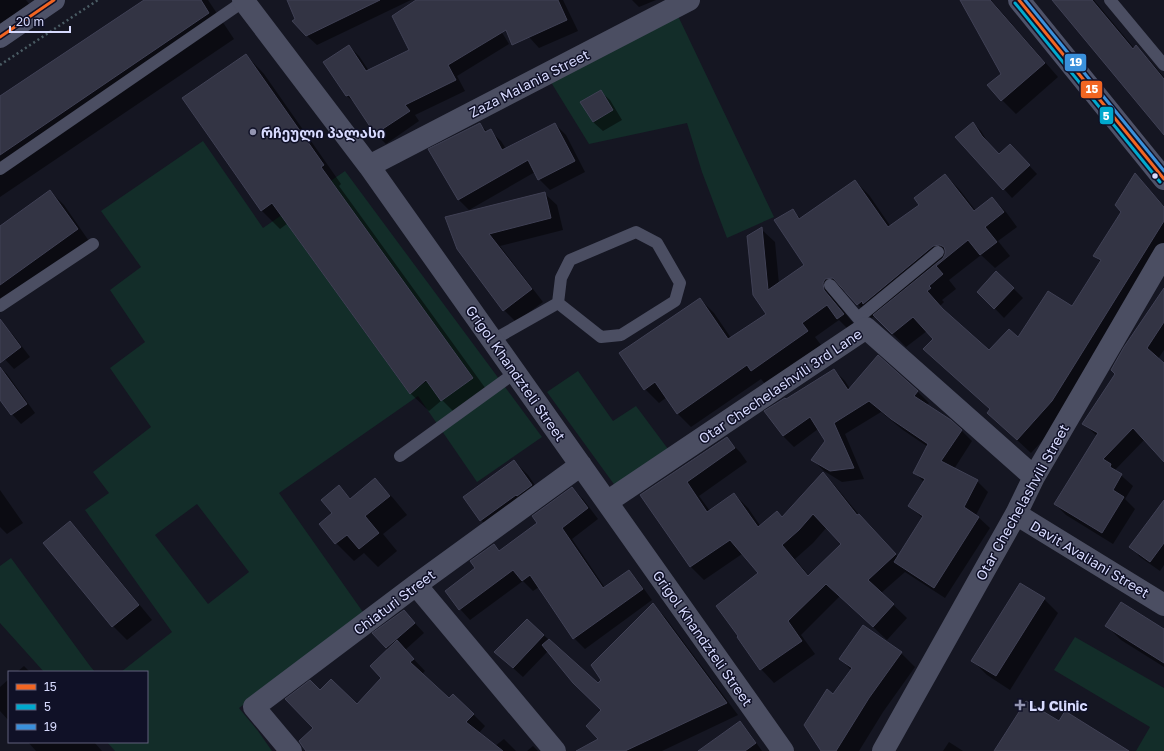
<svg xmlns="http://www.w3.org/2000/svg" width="1164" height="751" viewBox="0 0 1164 751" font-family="'Golos Text','Noto Sans Georgian',sans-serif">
  <rect width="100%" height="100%" fill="#151622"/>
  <!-- green -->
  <path fill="#132d29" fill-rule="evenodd" d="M678 16 774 217 727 238 702 172 687 123 589 144 549 79Z
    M203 141 263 228 345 171 542 437 477 482 418 396 279 493 365 615 239 708 258 731 272 751H115L107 742H147V672H121L172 632 85 510 109 493 93 472 151 427 110 368 145 342 110 290 141 267 101 211ZM337 190 473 378 441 400 427 381 409 393 288 225ZM197 504 249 572 208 604 155 535Z
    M578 371 613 421 636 406 668 449 616 487 547 392Z
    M11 558 90 666 95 672H44L0 623V566Z
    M1075 637 1164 688V751H1136L1150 727 1054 670Z"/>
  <!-- shadow -->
  <path fill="#0007" fill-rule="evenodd" d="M0 0H26L30 5 0 26Z
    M146 0H208L234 39 0 197V98Z
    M288 0H411L317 45 306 35 296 20Z
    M418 0H482L509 44 457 76 465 91 415 115 419 121 386 144 375 133 358 106 347 96 325 62 349 46 359 56 369 71 410 51Z
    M512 0H563L578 31 539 48 529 37Z
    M632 0H656L639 7Z
    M961 0H991L1058 77 1016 114 1002 100V74Z
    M1053 0H1094L1134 48 1136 47 1152 63 1164 77V133Z
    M246 55 264 74 341 184 339 186 491 396 460 418 442 400 429 411 410 393 288 223 280 229 261 210Z
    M600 91 610 100 622 120 603 131 593 122Z
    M973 123 981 131 990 146 999 155 1018 154 1037 174 1012 198 1004 189Z
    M479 124 488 132 490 131 501 141 506 149 555 124 566 135 585 172 550 190 539 179 535 172 469 210 458 199Z
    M945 175 959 189 976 211 992 198 1006 212 1017 227 998 241 1010 256 995 268 981 255 949 280 956 289 942 300 944 302 940 306 949 316 989 351 1018 339 1073 308 1101 262 1095 256 1123 211 1136 175 1164 206V257L1066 415 1031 453 988 413 991 410 925 349 934 339 927 331 906 347 875 316 871 318 846 292 839 293 836 297 838 304 857 328 851 332 839 320 815 337 821 345 765 384 761 379 691 427 677 413 667 397 659 403 645 389 700 299 714 313 731 338 767 314 761 229 775 242 779 284 805 265 792 210 801 219 855 181 869 195 891 227 921 205Z
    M50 191 64 205 91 244 0 309V227Z
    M544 193 557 205 563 230 500 246 543 302 516 322 504 310 458 248Z
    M1013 288 1023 298 1004 318 979 292Z
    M1164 290V350L1158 359 1164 365V459L1145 439 1115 470 1133 486 1125 499 1135 509 1113 544 1066 515 1055 504 1097 436 1084 424 1116 374Z
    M5 326 14 336 30 357 14 369 0 354V330Z
    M878 357 918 392 929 403 927 405 961 430 972 441 954 469 977 481 988 492 976 515 990 528 945 598 905 572 881 593 907 618 887 640 840 596 801 635 815 654 774 683 761 669 738 637 760 573 742 554 704 580 691 567 642 495 726 438 740 452 747 462 699 496 710 511 734 494 748 508 761 527 782 518 823 473 836 487 860 516 898 557 923 518 909 506 924 482 915 473 928 447 903 430 881 412 845 434 864 479 842 482 824 471 813 460 826 441 818 429 794 447 783 436 766 412 834 370 845 381 850 389ZM827 527 842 544 810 577 795 559 813 543Z
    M0 367 7 374 35 413 21 424 12 414 0 398Z
    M514 461 528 475 545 500 495 534 481 520 464 498Z
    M375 480 393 498 407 515 383 534 397 551 378 567 364 553 354 561 336 543 321 524 334 513 339 486 351 499Z
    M572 488 583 499 598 519 572 539 605 588 629 571 639 582 652 600 585 649 574 638 539 587 533 591 523 581 470 620 460 609 476 568 494 545 500 552 538 523Z
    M0 490 23 523 7 534 0 527Z
    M1164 520V565L1160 571 1140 557 1131 547Z
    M70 523 84 537 152 620 127 640 113 626Z
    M1021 584 1044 599 1058 613 1010 690 987 675 973 661Z
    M653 605 665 617 738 715 662 751H589L600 739 602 710 548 651 523 677 495 652 527 620 598 684 603 680Z
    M413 621 424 633 405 650 425 671 422 674 449 700 473 714 485 726 479 733 495 746 504 739 516 751H308L314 728 320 691 357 706 383 678 388 650 374 634Z
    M1107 626 1164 630V667L1121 640Z
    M901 653 915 667 883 712 859 751H822L833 695 851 670 841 659Z
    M24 666 30 672H17Z
    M9 679V721L0 711V687Z
    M739 722 748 731 762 751H703Z
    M28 742H94L102 751H36Z
    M949 742 963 751H943Z
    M533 746 538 751H527Z"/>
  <!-- building -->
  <path fill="#333444" stroke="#404155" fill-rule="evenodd" d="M144 0H201L209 13 0 155V96Z
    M287 0H380L306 36 292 21 295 19Z
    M416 0H558L567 20 512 45 506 30 448 65 456 80 405 105 410 111 375 134 349 95 346 96 323 62 349 45 366 71 409 50 392 16Z
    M960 0H990L1045 63 1001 101 987 85 1001 74Z
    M1052 0H1092L1133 49 1136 45 1164 79V135Z
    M246 54 324 165 321 167 473 378 441 401 426 380 410 394 272 203 261 211 182 98Z
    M601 90 613 110 593 122 580 102Z
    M973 122 982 136 999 154 1010 144 1030 165 1003 190 955 137Z
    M480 123 485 132 491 129 502 150 555 123 575 161 538 180 528 160 458 200 428 149Z
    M1135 173 1164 207V221L1052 401 1017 440 987 413 990 409 923 349 933 339 913 317 892 334 873 315 943 258 945 254V250L944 247 940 245 933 246 863 304 862 301 857 305 833 278 825 279 823 283 824 290 844 314 837 319 827 305 802 323 808 331 751 371 747 365 677 414 655 382 644 390 619 353 700 298 728 339 766 314 753 295 747 236 762 227 768 290 804 265 774 220 793 209 799 219 855 180 888 227 919 205 914 198 945 174 974 211 992 197 1004 212 985 227 997 242 980 255 968 240 936 266 943 274 929 286 931 288 927 291 943 309 989 350 1009 329 1018 337 1048 291 1072 306 1101 260 1093 256 1121 212 1115 205Z
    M50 190 78 229 0 285V226Z
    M545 192 551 218 489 234 532 289 503 311 457 249 445 217Z
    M996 271 1014 288 994 309 977 292Z
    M1164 288V322L1147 348 1164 363V462L1133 428 1103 459 1111 464 1110 467 1122 474 1113 490 1124 497 1102 533 1054 504 1098 433 1082 424 1115 374 1111 370 1124 347Z
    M0 319 21 347 0 363Z
    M878 355 918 391 914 396 951 420 962 430 941 461 978 480 964 507 979 517 934 588 894 562 923 516 908 506 925 479 913 473 928 444 891 419 869 401 834 423 854 468 830 471 811 460 825 441 810 417 783 436 764 411 785 398 786 399 834 369 848 390Z
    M0 367 27 404 11 415 0 400Z
    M727 437 735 448 687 482 707 512 734 493 758 527 777 511 782 517 823 472 857 515 859 514 896 554 868 580 894 604 873 627 826 584 788 621 802 641 760 670 737 637 738 636 716 606 758 573 730 540 690 567 640 495ZM813 514 841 544 808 576 782 545 799 530Z
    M514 460 532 485 517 496 516 495 480 521 463 497Z
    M375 478 390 496 365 516 379 533 359 549 347 535 335 544 319 524 332 513 321 500 339 485 350 499Z
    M572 487 588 508 562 528 603 588 629 570 643 589 573 639 530 575 522 581 513 570 459 610 445 591 475 568 470 561 494 544 499 551 537 523 532 516Z
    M1164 500V543L1150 562 1129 547Z
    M70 521 139 605 112 627 43 543Z
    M1020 583 1045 598 996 676 971 661Z
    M1121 602 1164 629V663L1105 626Z
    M653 603 727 703 625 751H576L598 739 586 726 601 710 573 683 542 645 549 639 598 683 601 680 591 665Z
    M404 610 415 623 386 648 372 633Z
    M527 619 544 635 513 668 494 652Z
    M863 625 902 652 869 698 836 751H821L804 725 827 689 833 694 852 668 839 659Z
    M397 640 414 659 410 662 449 698 453 694 474 714 466 722 503 751H306L303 747 299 741 313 728 285 699 310 680 320 690 331 679 357 704 381 678 370 666Z
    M1026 701 1059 721 1065 711 1129 751H994Z
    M740 721 756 743 745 751H698Z"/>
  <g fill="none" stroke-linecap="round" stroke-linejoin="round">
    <!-- path -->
    <path stroke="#4a5c64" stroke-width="2.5" stroke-dasharray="2 3" stroke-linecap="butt" d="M0 65 98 0"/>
    <!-- lane -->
    <path stroke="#4b4e62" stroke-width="12" d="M1110 0 1164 65
      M0 169 244 1
      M636 232 657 243 680 283 675 301 621 335 601 337 558 303 561 278 570 260Z
      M830 285 863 324
      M0 306 93 244
      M858 318 938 252
      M493 340 558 303
      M400 456 516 372"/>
    <!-- street -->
    <path stroke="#4b4e62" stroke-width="22" d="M243 0 369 166 783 751
      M369 166 689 0
      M607 502 866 328 1034 477
      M1016 514 1164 605
      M416 585 555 751
      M291 751 254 707 416 585 581 465
      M883 751 1016 514 1034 477 1164 254"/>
    <!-- secondary -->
    <path stroke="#4e5268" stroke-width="22" d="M1019 0 1164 179
      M0 37 54 0"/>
    <!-- bus-1 casing -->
    <g stroke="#101127" stroke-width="6">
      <path id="bus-1" d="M1019 0 1164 179
        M0 37 54 0"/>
    </g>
    <!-- bus-2 casing -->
    <g stroke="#101127" stroke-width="6">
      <path id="bus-2" d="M1015 3 1160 182"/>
    </g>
    <!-- bus-3 casing -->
    <g stroke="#101127" stroke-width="6">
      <path id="bus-3" d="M1025 0 1164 171"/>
    </g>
    <!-- bus-1 -->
    <use href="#bus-1" stroke="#f26522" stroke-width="3"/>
    <!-- bus-2 -->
    <use href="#bus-2" stroke="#00a9ce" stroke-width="3"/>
    <!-- bus-3 -->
    <use href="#bus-3" stroke="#3a90db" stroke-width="3"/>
  </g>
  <!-- markers -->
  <g fill="#9395b1" stroke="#101127" stroke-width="1.5">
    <circle cx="253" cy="132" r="4"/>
    <path d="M1018 699h4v4h4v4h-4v4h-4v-4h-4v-4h4z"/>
  </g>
  <circle fill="#d7dafe" stroke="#101127" stroke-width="1.5" cx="1155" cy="176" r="3.5"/>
  <g text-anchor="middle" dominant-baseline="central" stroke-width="3" stroke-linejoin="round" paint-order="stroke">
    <!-- street labels -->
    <g font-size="14" fill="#d7dafe" stroke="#101127">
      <text transform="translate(529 83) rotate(-27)">Zaza Malania Street</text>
      <text transform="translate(516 373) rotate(55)">Grigol Khandzteli Street</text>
      <text transform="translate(780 386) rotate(-34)">Otar Chechelashvili 3rd Lane</text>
      <text transform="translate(1022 502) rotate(-61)">Otar Chechelashvili Street</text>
      <text transform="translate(1090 559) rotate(31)">Davit Avaliani Street</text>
      <text transform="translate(394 602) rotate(-37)">Chiaturi Street</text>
      <text transform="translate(703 638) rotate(55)">Grigol Khandzteli Street</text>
    </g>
    <!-- poi labels -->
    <g font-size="14" font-weight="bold" fill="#d7dafe" stroke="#101127" text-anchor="start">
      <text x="261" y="132">რჩეული პალასი</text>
      <text x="1029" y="705">LJ Clinic</text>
    </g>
  </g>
  <g stroke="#101127" stroke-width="1.5">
    <rect x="1064" y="53" width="23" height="19" rx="4" fill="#3a90db"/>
    <rect x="1080" y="80" width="23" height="19" rx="4" fill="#f26522"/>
    <rect x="1099" y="106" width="15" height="19" rx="4" fill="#00a9ce"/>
  </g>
  <g font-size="11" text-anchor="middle" font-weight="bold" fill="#fff">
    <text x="1076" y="66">19</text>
    <text x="1092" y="93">15</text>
    <text x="1106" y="120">5</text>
  </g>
  <!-- legend -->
  <rect x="8" y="671" width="140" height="72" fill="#101127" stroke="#60617d"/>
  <rect x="16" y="684" width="20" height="6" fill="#f26522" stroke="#60617d"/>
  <text x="44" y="691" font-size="12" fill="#d7dafe">15</text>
  <rect x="16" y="704" width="20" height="6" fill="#00a9ce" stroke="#60617d"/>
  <text x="44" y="711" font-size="12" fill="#d7dafe">5</text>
  <rect x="16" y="724" width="20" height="6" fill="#3a90db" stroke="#60617d"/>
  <text x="44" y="731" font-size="12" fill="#d7dafe">19</text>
  <!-- scale -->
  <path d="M10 26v6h60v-6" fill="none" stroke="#d7dafe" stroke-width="2"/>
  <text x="16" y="26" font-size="12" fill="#d7dafe" stroke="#101127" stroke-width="3" paint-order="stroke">20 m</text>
</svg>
